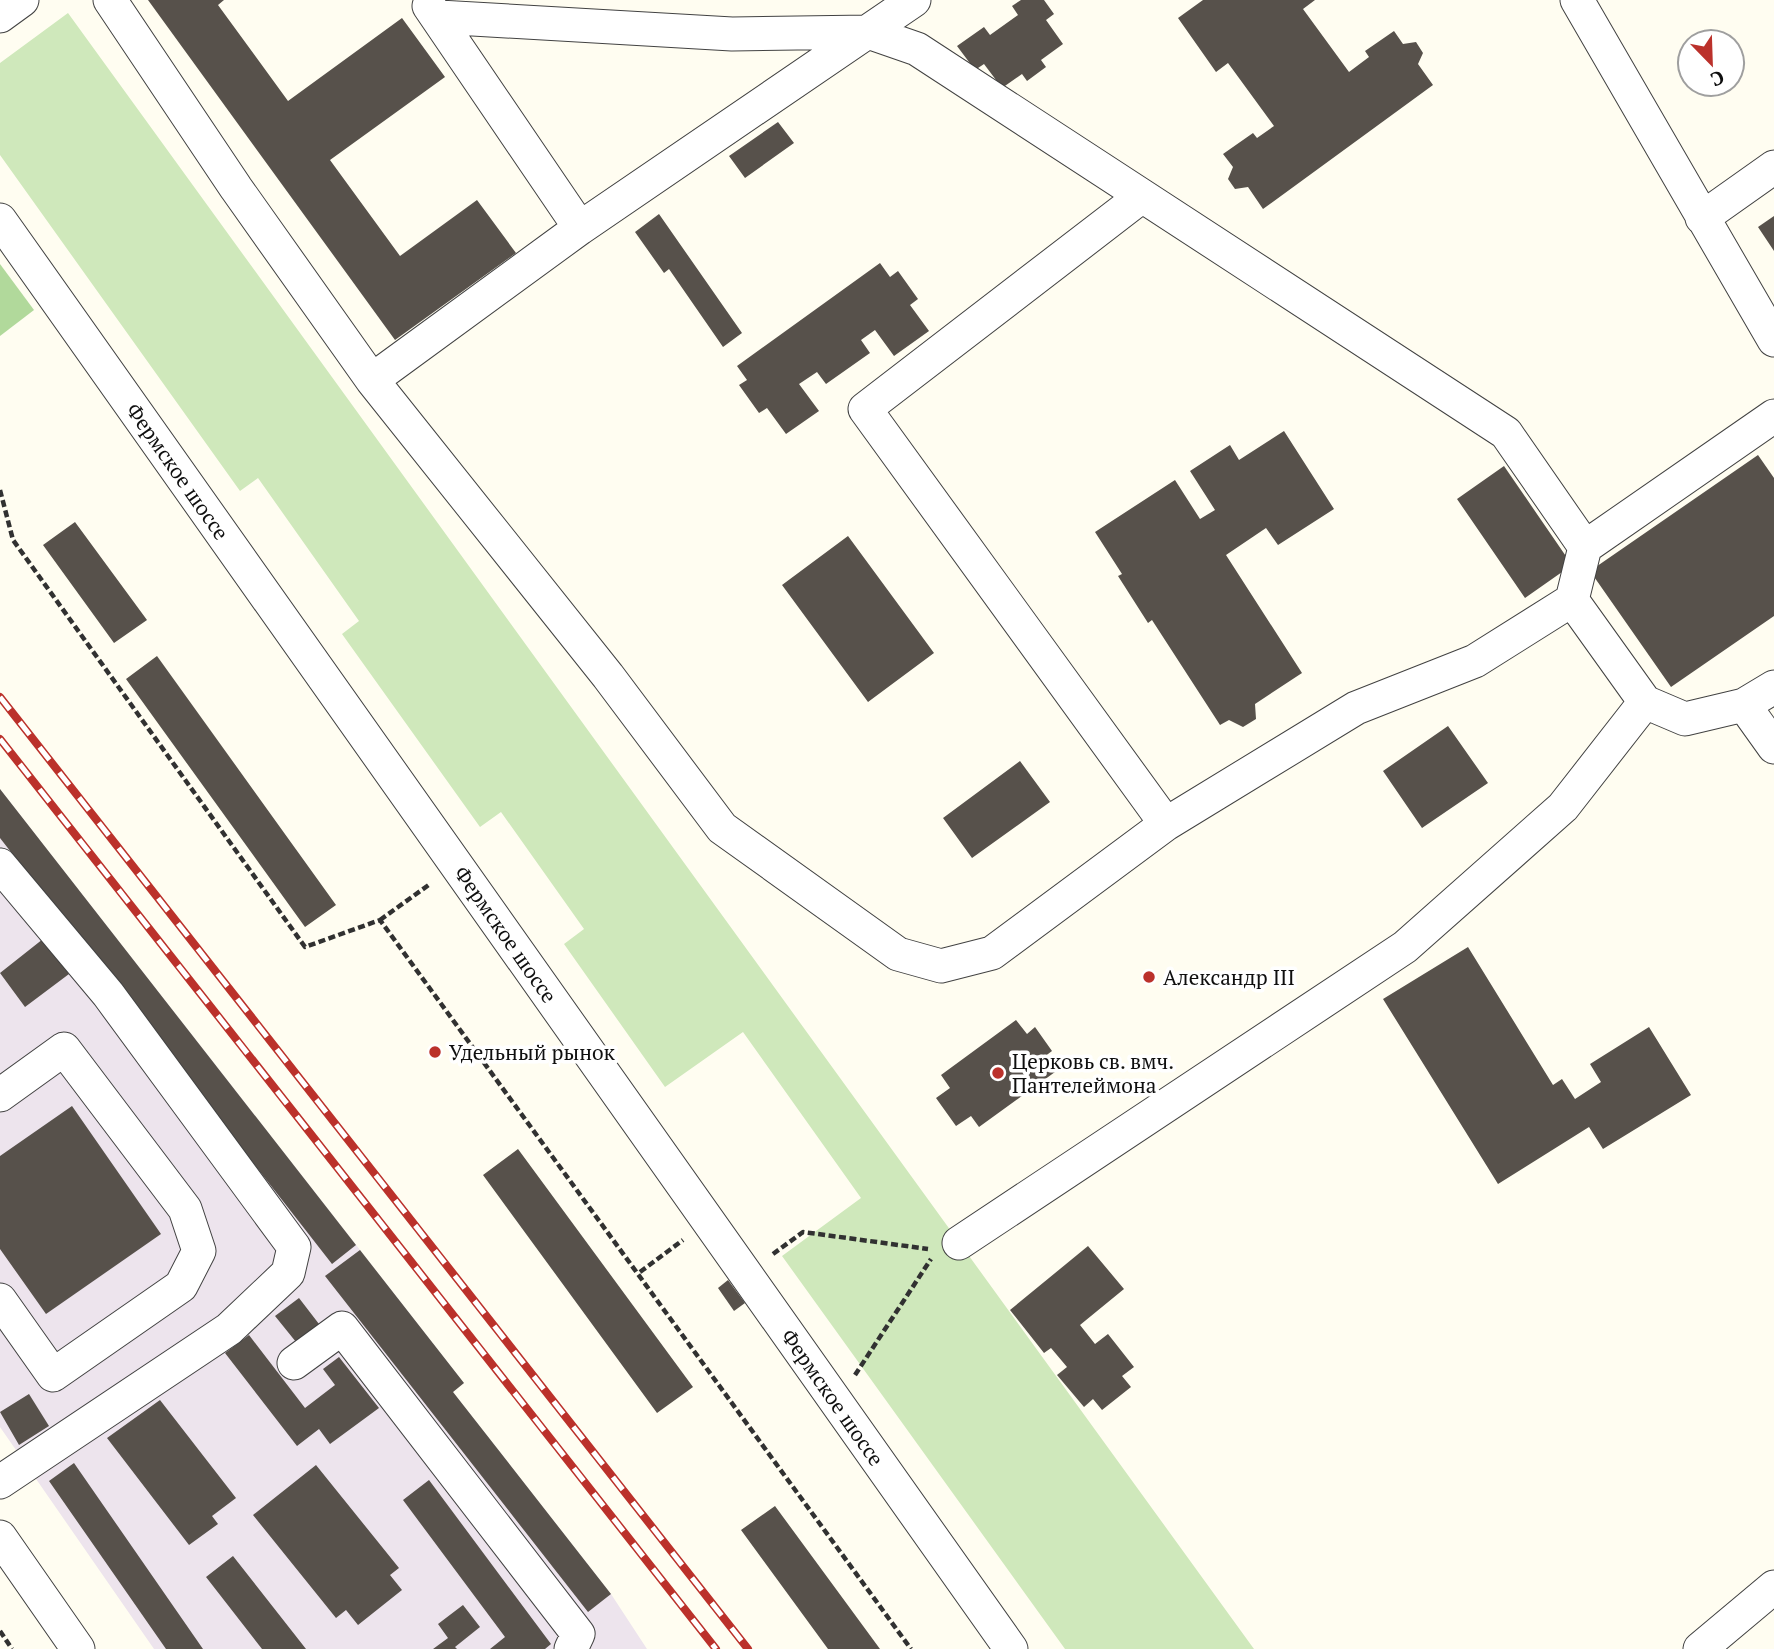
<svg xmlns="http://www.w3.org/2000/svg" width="1774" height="1649" viewBox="0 0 1774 1649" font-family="'PT Serif',serif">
  <rect width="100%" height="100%" fill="#fffdf1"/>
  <!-- industrial -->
  <path fill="#ede4ed" d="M0 789 464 1383 453 1392 611 1594 647 1649H154L0 1427Z"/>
  <!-- green -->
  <path fill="#cfe8bb" d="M68 13 1254 1649H1065L782 1256 861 1198 743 1032 665 1087 564 944 584 929 501 812 480 827 342 634 359 621 258 478 240 491 0 155V63Z"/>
  <!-- forest -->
  <path fill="#b1d99b" d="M0 264 34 310 0 336Z"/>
  <!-- building -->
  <path fill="#57514b" d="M148 0H224L218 5 288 101 402 18 445 77 330 160 400 256 477 200 516 253 395 340Z
    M1021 0H1044L1054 14 1046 20 1063 44 1041 60 1046 67 1027 81 1022 74 1002 88 984 64 975 70 957 46 984 27 990 35 1018 15 1012 6Z
    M1203 0H1315L1303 9 1349 72 1369 57 1365 51 1394 31 1403 44 1416 42 1423 53 1418 64 1433 85 1263 209 1248 187 1235 189 1228 179 1233 167 1223 154 1253 133 1257 138 1274 126 1228 63 1216 72 1178 18Z
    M778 122 794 143 745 178 729 156Z
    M659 214 742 333 723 347 669 269 664 273 635 232Z
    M1774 216V251L1758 227Z
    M880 263 890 277 898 271 918 299 910 305 929 331 894 356 875 330 861 340 870 353 826 384 817 372 799 384 819 411 786 434 767 408 759 413 739 385 747 380 737 366Z
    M1284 431 1334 509 1278 545 1266 528 1226 555 1302 673 1255 704 1256 719 1243 727 1229 720 1220 725 1152 620 1148 623 1118 576 1122 574 1095 532 1175 480 1200 519 1215 510 1190 471 1230 445 1239 460Z
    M1758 455 1774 478V616L1671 687 1590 571Z
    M1504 466 1572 565 1525 598 1457 499Z
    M75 522 147 620 114 643 43 545Z
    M848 536 934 653 868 702 782 585Z
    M157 656 336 905 305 927 126 679Z
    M1448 726 1488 783 1422 828 1383 771Z
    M1020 761 1050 802 972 858 943 818Z
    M0 789 356 1245 332 1264 0 838Z
    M43 939 69 974 25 1007 0 973Z
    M1468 947 1553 1085 1562 1079 1575 1099 1601 1082 1590 1064 1649 1027 1691 1095 1603 1149 1589 1127 1498 1184 1383 999Z
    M1016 1020 1027 1034 1035 1027 1052 1051 1044 1057 1055 1072 979 1127 971 1116 956 1126 936 1098 950 1088 941 1075Z
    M72 1106 161 1234 46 1314 0 1249V1156Z
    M518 1149 693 1387 657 1413 483 1175Z
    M1088 1246 1124 1289 1080 1325 1095 1344 1108 1334 1134 1367 1122 1376 1131 1387 1102 1410 1093 1399 1084 1407 1057 1375 1067 1367 1051 1348 1044 1353 1010 1310Z
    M360 1250 464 1383 453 1392 611 1594 588 1612 325 1276Z
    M728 1280 745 1303 734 1311 718 1288Z
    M299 1298 319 1324 296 1342 275 1316Z
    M249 1335 305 1408 335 1385 323 1369 339 1357 379 1408 330 1444 319 1429 297 1446 225 1353Z
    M29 1394 49 1426 19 1445 0 1412Z
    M160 1400 236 1498 212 1516 218 1524 189 1545 107 1438Z
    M74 1463 203 1649H166L49 1481Z
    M316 1465 399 1568 390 1575 402 1590 358 1625 346 1610 336 1618 253 1515Z
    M429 1480 551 1644 545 1649H490L505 1637 403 1500Z
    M775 1506 880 1649H828L741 1530Z
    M233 1556 306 1649H262L206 1577Z
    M463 1605 480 1627 455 1647 457 1649H433L448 1638 438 1624Z"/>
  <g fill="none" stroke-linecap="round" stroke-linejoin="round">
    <!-- minor casing -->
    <g stroke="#424242" stroke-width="35">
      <path id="minor" d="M110 0 236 188 372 380 580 228
        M1577 0 1774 340
        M429 6 580 228 914 0
        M0 16 22 0
        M439 17 732 34 868 32 917 49 1506 433 1585 547 1774 416
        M1142 196 865 409 1166 824 1356 708 1475 661 1572 600
        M1702 218 1774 167
        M0 220 1011 1649
        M372 380 608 676 722 828 898 954 941 966 992 953 1166 824
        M1585 547 1572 600 1645 702 1685 719 1744 705 1774 687
        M1744 705 1774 747
        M0 865 108 994 294 1247 288 1273 229 1329 0 1482
        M0 1095 64 1049 185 1209 199 1251 181 1286 53 1375 0 1300
        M959 1243 1405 947 1563 807 1645 702
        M294 1363 342 1328 578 1634 571 1649
        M0 1537 78 1649
        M1700 1649 1774 1587"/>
    </g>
    <!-- path -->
    <path stroke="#313131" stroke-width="4.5" stroke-dasharray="7 3.5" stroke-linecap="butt" d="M0 490 13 540 305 947 380 920 911 1649
      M380 920 430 884
      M773 1254 803 1232 928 1249
      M640 1272 683 1240
      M855 1375 931 1259
      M0 1631 12 1649"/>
    <!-- minor -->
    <use href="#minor" stroke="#fff" stroke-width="33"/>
    <!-- rail casing -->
    <g stroke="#bb312b" stroke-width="8">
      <path id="rail" d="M0 697 748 1649
        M0 739 716 1649"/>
    </g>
    <!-- rail -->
    <use href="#rail" stroke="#fff" stroke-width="5" stroke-dasharray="16" stroke-linecap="butt"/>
  </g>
  <!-- markers -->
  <g fill="#bb312b" stroke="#fff" stroke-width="2.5">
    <circle cx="1149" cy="977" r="7"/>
    <circle cx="435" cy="1052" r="7"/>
    <circle cx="998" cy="1073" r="7"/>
  </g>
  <g text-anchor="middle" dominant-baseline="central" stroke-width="7" stroke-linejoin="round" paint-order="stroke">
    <!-- street labels -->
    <g font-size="21" fill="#0f0f0f" stroke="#fff">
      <text transform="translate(178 471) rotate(55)">Фермское шоссе</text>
      <text transform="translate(506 934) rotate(55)">Фермское шоссе</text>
      <text transform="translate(833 1397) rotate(55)">Фермское шоссе</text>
    </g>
    <!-- poi labels -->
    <g font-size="21" fill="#0f0f0f" stroke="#fff" text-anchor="start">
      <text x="1163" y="977">Александр III</text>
      <text x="449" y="1052">Удельный рынок</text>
      <text x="1012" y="1061">Церковь св. вмч.<tspan x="1012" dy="24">Пантелеймона</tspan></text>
    </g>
  </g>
  <!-- north arrow -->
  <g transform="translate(1711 63) rotate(157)"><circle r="33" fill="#ffffff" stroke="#9f9f9f" stroke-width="2"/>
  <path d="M0-5L12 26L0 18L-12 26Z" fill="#bb312b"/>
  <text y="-10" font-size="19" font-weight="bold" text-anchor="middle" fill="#0f0f0f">С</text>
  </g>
</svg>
